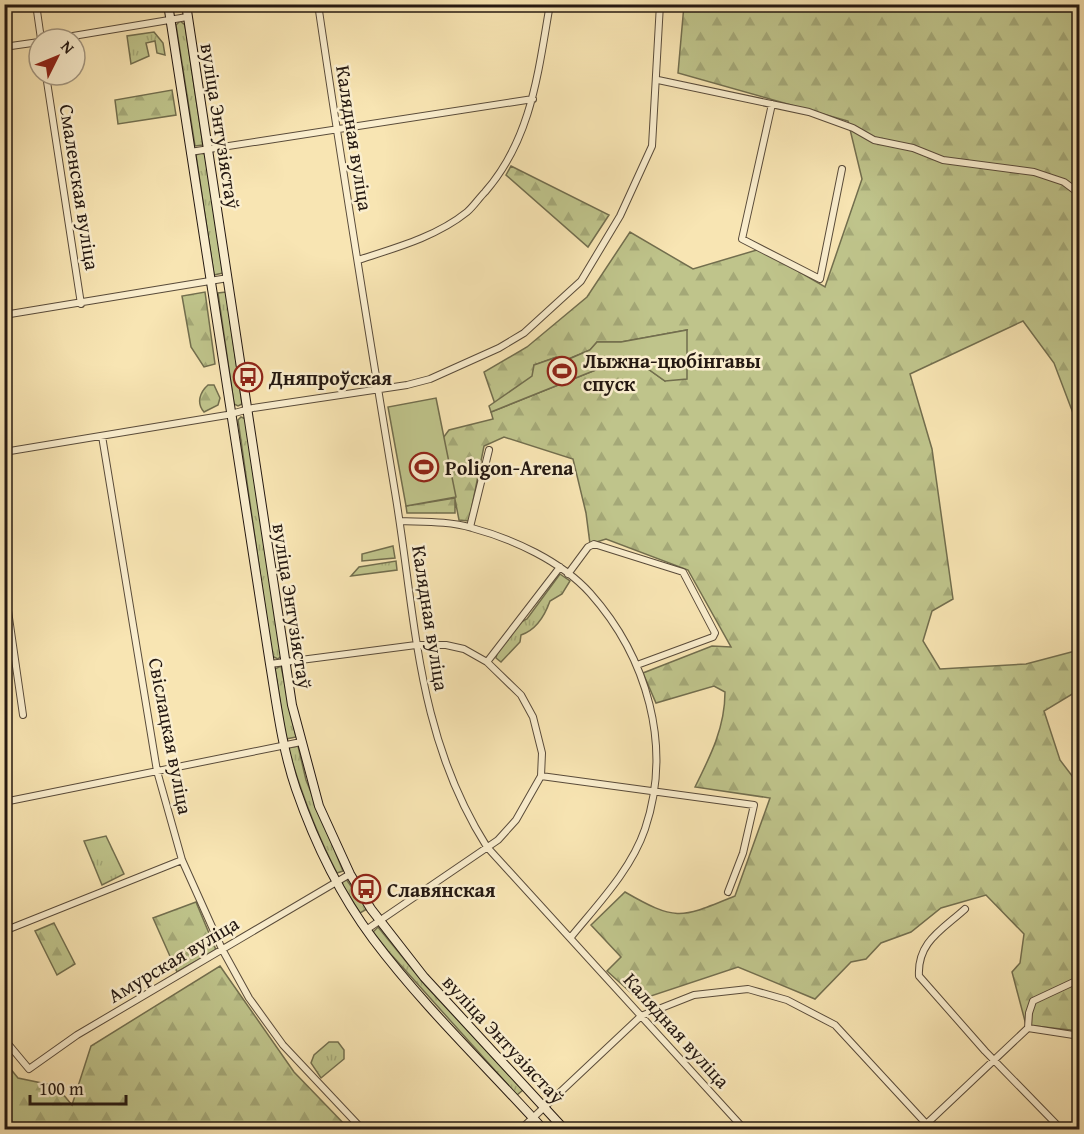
<svg xmlns="http://www.w3.org/2000/svg" width="1084" height="1134" viewBox="0 0 1084 1134" font-family="'Gentium Book Plus',serif">
  <defs>
    <pattern id="grass-tufts" width="24" height="20" patternUnits="userSpaceOnUse" patternTransform="scale(1.5)"><rect width="24" height="20" fill="#bfc48b"/><path d="M3 7l-1-3M5 7V3M7 7l1-3M15 17l-1-3M17 17v-4M19 17l1-3" fill="none" stroke="#a4a877"/></pattern>
    <pattern id="forest-firs" width="22" height="20" patternUnits="userSpaceOnUse" patternTransform="scale(1.5)"><rect width="22" height="20" fill="#bfc48b"/><path d="M5 1l3.5 6h-7zM16 11l3.5 6h-7z" fill="#a4a877"/></pattern>
  </defs>
  <rect width="100%" height="100%" fill="#f8e5b3"/>
  <filter id="stains"><feTurbulence type="fractalNoise" baseFrequency=".00333" numOctaves="4"/><feColorMatrix values="0 0 0 0 .2 0 0 0 0 .09 0 0 0 0 .02 0 0 0 .5 -.17"/></filter>
  <radialGradient id="worn" r=".72"><stop offset=".6" stop-color="#630" stop-opacity="0"/><stop offset="1" stop-color="#630" stop-opacity=".3"/></radialGradient>
  <!-- grass -->
  <path fill="url(#grass-tufts)" stroke="#726e4e" stroke-width="1.5" d="M180 21 185 25 203 145 195 146 176 25Z
    M154 32 163 43 165 55 157 53 155 41 146 43 149 56 131 64 127 36Z
    M200 153 205 154 223 273 214 275 196 155Z
    M226 292 242 404 238 406 234 404 218 293Z
    M241 417 246 419 281 656 278 659 272 656 238 420Z
    M393 546 395 558 362 561V554Z
    M396 561 397 570 351 576 359 567Z
    M560 574 570 581 562 594 550 601C545 615 536 630 521 635L520 642 501 662 496 658 497 653 521 622 527 619Z
    M281 666 296 737 286 739 275 669Z
    M298 746 306 780 343 871 337 873C316 833 301 792 288 748Z
    M106 836 124 874 102 885 84 841Z
    M346 879 367 909 360 913 343 886 342 881Z
    M378 927 426 986 523 1090 517 1095 388 951 373 932Z
    M329 1042H338L344 1050V1059L321 1078 311 1063 314 1055Z"/>
  <!-- forest -->
  <path fill="url(#forest-firs)" stroke="#726e4e" stroke-width="1.5" d="M684 5H1079V429L1054 363 1023 321 910 374 932 449 953 599 932 611 923 641 940 669 1026 664 1079 650V690L1044 711 1060 760 1079 785V1031L1026 1025 1012 972 1020 963 1024 934 986 895 941 908 911 932 881 943 866 959 851 962 815 999 738 967 639 1000 607 971 621 957 591 925 625 892C677 922 681 918 735 896L770 798 695 787C711 755 725 727 725 692L714 686 656 703 643 673 712 646 731 647 688 570 606 539 590 544 586 513 573 459 504 437 484 446 469 521 459 520 443 438 449 430 493 419 491 412 603 367 641 364 665 381 687 330 621 342H597L590 350 561 362 556 357 534 365 533 376 495 404 484 372 527 347 587 297 630 232 693 269 760 249 825 287 862 179 848 121 678 73Z
    M172 90 176 115 118 124 115 100Z
    M511 166 609 215 588 247 506 175Z
    M205 292 215 364 204 367 191 347 182 296Z
    M208 385H214L220 398 218 405 204 412C196 403 200 392 208 385Z
    M455 498V513H407L406 506Z
    M196 902 216 950 177 972 153 918Z
    M54 923 75 964 57 975 35 931Z
    M220 966 294 1072 349 1129H5V1062L18 1078 56 1086 72 1105 91 1046Z"/>
  <!-- garden -->
  <path fill="#bfc48b" stroke="#726e4e" stroke-width="1.5" d="M687 330V379L665 381 641 364 603 367 491 412 489 406 532 376 534 365 557 357 562 362 590 350 597 342H621Z
    M436 398 456 497 406 506 388 407Z"/>
  <g fill="none" stroke-linecap="round" stroke-linejoin="round">
    <!-- street casing -->
    <g stroke="#594b3a" stroke-width="8">
      <path id="street" d="M36 4 41 39
        M318 4C342 167 368 329 395 492 416 618 416 735 487 847L745 1130
        M55 39 187 17
        M4 47 39 42
        M46 75 81 304
        M658 80 809 112 853 128 874 140 913 148 943 160 1034 172 1064 182 1080 194
        M772 104 742 239 820 279 842 169
        M190 152 533 99
        M358 260C395 248 436 237 467 212 473 207 479 198 485 192 532 138 538 72 550 4
        M4 315 228 278
        M102 436 157 771 182 860 222 949 249 998 283 1045 363 1130
        M4 452 227 415 253 408 407 385 430 379 499 348 524 333 581 281 620 216 652 146 660 4
        M400 521C423 522 449 521 472 528 513 539 561 561 590 593 647 657 673 746 645 829 631 870 598 904 571 937
        M470 527 489 450
        M568 574 588 547 594 544 683 572 715 633 713 637 637 665
        M4 583 23 715
        M487 662 560 567
        M270 664 416 645H446L464 649 487 662 521 695 533 717 542 753 541 776 516 820 498 840 366 930
        M541 776 754 805 743 853 728 892
        M4 802 301 742
        M965 909C942 930 917 942 919 976L985 1051 1062 1130
        M4 931 182 860
        M1028 1028 1029 1013 1033 1001 1080 979
        M1028 1028 1080 1036
        M4 1039 29 1069 77 1035 350 874
        M520 1130 641 1016 694 995 748 989 787 1000 835 1025 932 1130
        M920 1130 1028 1028"/>
    </g>
    <!-- secondary casing -->
    <g stroke="#241811" stroke-width="10">
      <path id="secondary" d="M168 4 270 664C277 706 282 748 296 789 314 841 340 895 373 939 424 1007 487 1067 544 1130
        M186 4 292 705 319 806 350 874 371 909 424 977 565 1130"/>
    </g>
    <!-- street -->
    <use href="#street" stroke="#faeece" stroke-width="6"/>
    <!-- secondary -->
    <use href="#secondary" stroke="#faeece" stroke-width="8"/>
  </g>
  <!-- icons -->
  <defs>
    <g id="stadium-ring" transform="scale(1.5)"><circle r="9.5" fill="#faeece" stroke="#8f2418" stroke-width="1.5"/><path d="M0-5a6.5 5 0 1 0 0 10a6.5 5 0 1 0 0-10ZM-3.5-1.8h7v3.6h-7Z" fill="#8f2418"/></g>
    <g id="bus-ring" transform="scale(1.5)"><circle r="9.5" fill="#faeece" stroke="#8f2418" stroke-width="1.5"/><path d="M-5-6H5V4H4V6H2V4H-2V6H-4V4H-5ZM-3.5-4V0h7V-4ZM-3.5 1.2v1.5H-2V1.2ZM2 1.2v1.5H3.5V1.2Z" fill="#8f2418"/></g>
  </defs>
  <g fill-rule="evenodd">
    <use href="#stadium-ring" x="562" y="371"/>
    <use href="#bus-ring" x="248" y="377"/>
    <use href="#stadium-ring" x="424" y="467"/>
    <use href="#bus-ring" x="366" y="889"/>
  </g>
  <g text-anchor="middle" dominant-baseline="central" stroke-width="5" stroke-linejoin="round" paint-order="stroke">
    <!-- street labels -->
    <g font-size="20" fill="#241811" stroke="#faeece">
      <text transform="translate(221 126) rotate(81)">вуліца Энтузіястаў</text>
      <text transform="translate(355 138) rotate(81)">Калядная вуліца</text>
      <text transform="translate(80 187) rotate(81)">Смаленская вуліца</text>
      <text transform="translate(293 606) rotate(81)">вуліца Энтузіястаў</text>
      <text transform="translate(431 618) rotate(81)">Калядная вуліца</text>
      <text transform="translate(171 736) rotate(79)">Свіслацкая вуліца</text>
      <text transform="translate(173 959) rotate(-31)">Амурская вуліца</text>
      <text transform="translate(677 1030) rotate(48)">Калядная вуліца</text>
      <text transform="translate(504 1039) rotate(47)">вуліца Энтузіястаў</text>
    </g>
    <!-- poi labels -->
    <g font-size="20" font-weight="bold" fill="#241811" stroke="#faeece" text-anchor="start">
      <text x="583" y="360">Лыжна-цюбінгавы<tspan x="583" dy="23">спуск</tspan></text>
      <text x="269" y="377">Дняпроўская</text>
      <text x="445" y="467">Poligon-Arena</text>
      <text x="387" y="889">Славянская</text>
    </g>
  </g>
  <!-- margin -->
  <rect width="1084" height="1134" fill="none" stroke="#f8e5b3" stroke-width="24"/>
  <rect x="6" y="6" width="1072" height="1122" fill="none" stroke="#241811" stroke-width="3"/>
  <rect x="12" y="12" width="1060" height="1110" fill="none" stroke="#241811" stroke-width="1.5"/>
  <!-- north arrow -->
  <g transform="translate(57 57) rotate(47)"><circle r="28" fill="#faeece" stroke="#a49882" stroke-width="1.5"/>
  <path d="M0-4.5L10 22L0 15L-10 22Z" fill="#8f2418"/>
  <text y="-9" font-size="16" font-weight="bold" text-anchor="middle" fill="#241811">N</text>
  </g>
  <!-- scale -->
  <path d="M30 1095v9h96v-9" fill="none" stroke="#241811" stroke-width="3"/>
  <text x="39" y="1095" font-size="18" fill="#241811" stroke="#faeece" stroke-width="4.5" paint-order="stroke">100 m</text>
  <rect width="100%" height="100%" filter="url(#stains)"/>
  <rect width="100%" height="100%" fill="url(#worn)"/>
</svg>
